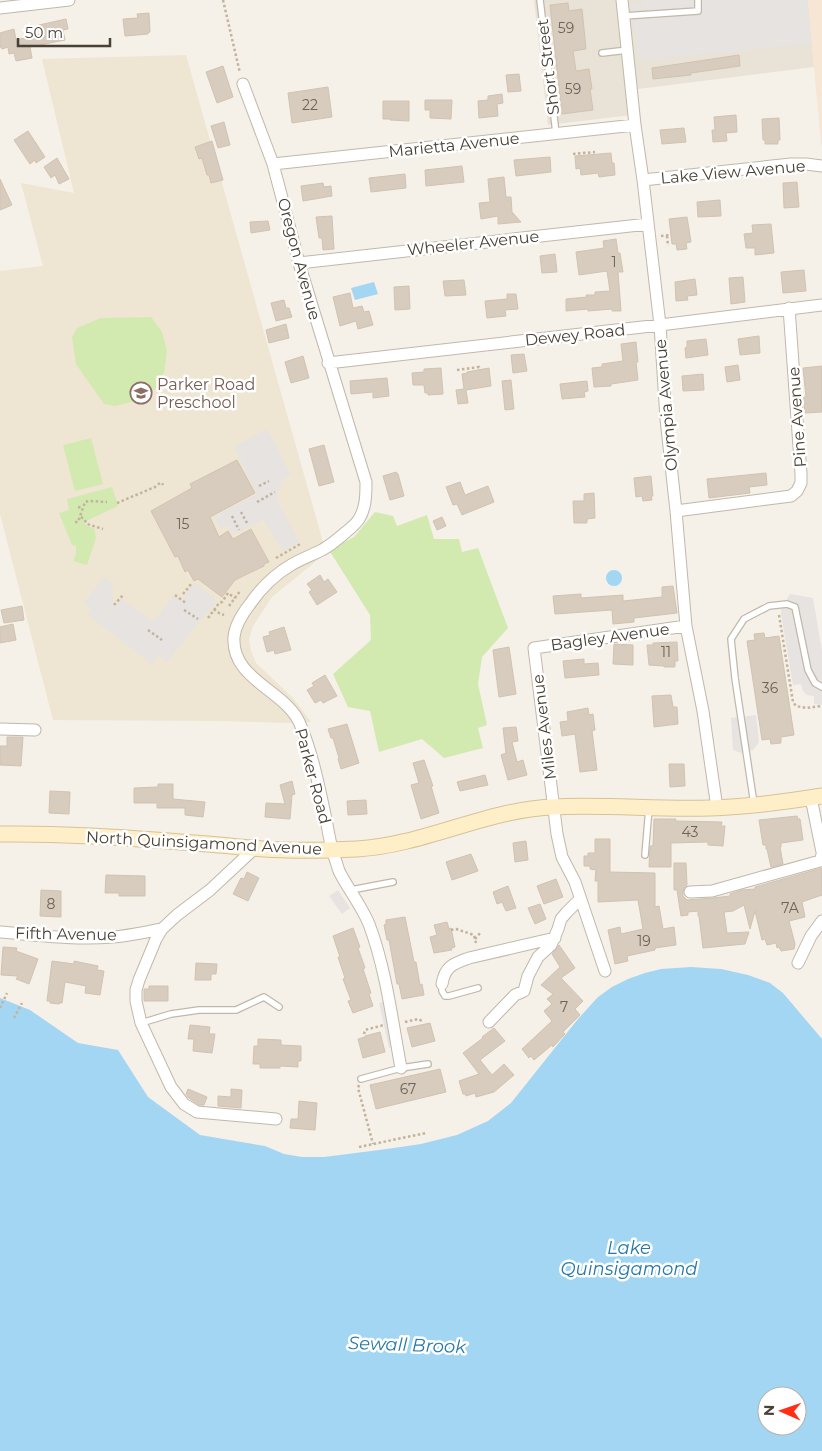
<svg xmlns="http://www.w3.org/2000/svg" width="822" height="1451" viewBox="0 0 822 1451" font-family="Montserrat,sans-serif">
  <rect width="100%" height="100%" fill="#f5f0e8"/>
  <!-- residential -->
  <path fill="#e9e2d6" d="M534 0H808L814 67 638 89 640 114 548 125Z"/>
  <!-- commercial -->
  <path fill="#f7e6d3" d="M808 0H822V145L821 144Z"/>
  <!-- education -->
  <path fill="#eee5d2" d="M186 55 326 553 272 597 253 626 249 639 251 651 256 663 293 698 311 722 288 723 224 721 53 720 0 514V271L43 266 21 183 74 193 42 59Z"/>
  <!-- green -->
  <path fill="#d2eab0" d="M151 317 162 332 167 351 164 373 155 389 135 401 115 406 104 404 76 364 72 337 77 328 101 318Z
    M91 438 103 484 75 491 63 445Z
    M112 487 118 506 84 522 87 526 94 528 96 538 87 565 73 561 76 554V546L72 545 59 513 69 510 67 499Z
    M375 512 393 516 397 526 427 515 434 539H459L462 552 478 548 508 628 482 657 478 684 487 725 478 728 483 748 444 758 422 739 379 752 370 711 348 707 333 674 371 640 370 615 329 550 354 537Z"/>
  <!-- parking -->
  <path fill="#e6e3e0" d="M643 0H688L689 1 693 0H807L812 44 638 60 631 4H643Z
    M267 429 291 475 282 480 276 498 299 542 283 551 263 519 233 535 228 525 221 529 214 517 257 494 234 447Z
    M104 577 113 584V604L116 607 121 599 154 622 173 596 181 602 188 591 195 583 217 601 199 622 167 662 159 656 152 664 88 615 91 609 84 603Z
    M790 594 813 598 822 651V705L814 704V696L807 695 803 691 801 684 793 685 781 614V609Z
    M756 715 759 742 753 750 741 753 733 750 731 718Z
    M338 890 350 908 342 914 329 896Z
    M383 1002 394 1047 389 1048 379 1003Z"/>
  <!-- water -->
  <path fill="#a3d6f3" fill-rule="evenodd" d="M374 282 378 294 355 300 351 288Z
    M606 578a8 8 0 1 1 16 0a8 8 0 1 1-16 0Z
    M691 967 721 969 748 975 770 983 783 993 822 1039V1451H0V998L30 1010 78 1043 118 1050 148 1097 200 1135 265 1146 284 1154 302 1157H324L387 1149 421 1144 457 1135 488 1121 511 1103 578 1019 598 997 612 987 628 979 645 973 661 969ZM767 1396H797V1426H767Z"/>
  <!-- building -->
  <path fill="#d7ccbd" stroke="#d2c3b0" d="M568 3 569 11 582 9 586 49 573 51 576 71 589 69 592 89H590L593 110 562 114 550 5Z
    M149 13 150 32 148 33V34L125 36 123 19 138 18 137 14Z
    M66 19 68 29 63 30 65 40 30 47 32 58 16 61 14 53 9 54 8 47 2 49 1 47H0V33L14 29 16 40 41 34 39 25Z
    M739 55 740 66 691 73V75L653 79 652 68Z
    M223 66 233 97 217 103 206 72Z
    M519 74 521 91 508 92 506 75Z
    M328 87 332 117 292 123 288 93Z
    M502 94 503 103 497 104 498 116 479 118 478 101 488 100V96Z
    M425 100H452L451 119 430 118V110H425Z
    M383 101H409V121L390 120V119H383Z
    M736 115 737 132 726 133 727 141 713 142 712 130H715L714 117Z
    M779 118 780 140H778V144H765V140H763L762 119Z
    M224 122 230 145 218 148 211 126Z
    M684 128 686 142 662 144 660 130Z
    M28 131 45 157 36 163 35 160 30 164 14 140Z
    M212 141 223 180 211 183 209 175H207L202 158 199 159 195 147Z
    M611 153 612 163H614L615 175 599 177 598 173 581 175 580 168 576 169 575 156Z
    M550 157 551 172 516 176 514 160Z
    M57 158 69 179 59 184 55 175 51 178 44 167Z
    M462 166 464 182 426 186 425 170Z
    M405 174 406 188 371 192 369 178Z
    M504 177 506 197H511L512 212 521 222 498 224V216L481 219 479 203 490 202 488 179Z
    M0 179 12 205 0 210Z
    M797 182 799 207 784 208 783 183Z
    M323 183 324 187 331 186 332 196 303 201 301 186Z
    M720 200 721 216 698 217 697 202Z
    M332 216 334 249 323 250 322 238H319L316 217Z
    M687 217 691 242 686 243 687 249 677 250 676 244H672L669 219Z
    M268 221 270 230 251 233 250 222Z
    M771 224 774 253 755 255V248H746L744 234 753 233 752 225Z
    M616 239 618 253H620L623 272H618L621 311H612V309L588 311V309L566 311V299L587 297 586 295H595V292L610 291 607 271 579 275 576 252 604 248 603 241Z
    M555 254 557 272 542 273 540 256Z
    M804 270 806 291 783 293 781 272Z
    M743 277 745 302 731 304 729 278Z
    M695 279 697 295 687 296 688 300 676 301 675 282Z
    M464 280 466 295 445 296 443 281Z
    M409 286 410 309 395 310 394 287Z
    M350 293 353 308 362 306 364 312 369 311 373 325 358 329 356 321 340 326 333 297Z
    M507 294H516L518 309 505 310 506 316 487 318 485 301 507 299Z
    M284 300 286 308H289L292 317 276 321 271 303Z
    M286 324 289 338 269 343 266 330Z
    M759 336 760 353 740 355 738 339Z
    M706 339 708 355 686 358 685 348 687 347V341Z
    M636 342 638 362H636L638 380 611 384V386L594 387 592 368 602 367V364L623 361 621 344Z
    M524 354 527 371 513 373 511 355Z
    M303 356 309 378 291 383 285 362Z
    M738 365 740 380 727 382 725 367Z
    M822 366V412L805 413 803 397H806L803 368Z
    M441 368 443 394 428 395V393H425L424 385H413L412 373 424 372V369Z
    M489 368 491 386 466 390 468 403 458 404 456 390 464 389 462 374 467 373V372Z
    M703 374 704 390 683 391 682 376Z
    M387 378 389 396 373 398V392L351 394 350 381Z
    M511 380 514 409 505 410 502 381Z
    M587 381 588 391 584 392 585 397 562 399 560 384Z
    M324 445 334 482 319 486 309 449Z
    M237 460 255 493 210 517 219 537 228 531 233 539 251 529 269 562 264 564V566L235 580 222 597 198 579 194 581 188 570 185 572 178 556 175 557 151 511 192 488 190 484Z
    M396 472 398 474 404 496 390 500 383 476Z
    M766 473 767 485 749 487 750 493 709 498 707 479Z
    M651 476 653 496H651L652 500 643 501 642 496 636 497 634 478Z
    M460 482 465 495 488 486 494 502 462 515 457 504 453 505 446 487Z
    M594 493 595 518 587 519V523H574L573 501H584V494Z
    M442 517 446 526 437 530 433 521Z
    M320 575 324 582 328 579 337 592 317 605 309 592 312 590 307 584Z
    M673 586 677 613 634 618V622L613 624 612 610 555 614 553 596 581 594V598L623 595V601L662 597V587Z
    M22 606 24 620 4 623 1 610Z
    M13 624 16 640 0 643V627Z
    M284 627 291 650 275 654 274 650 267 652 263 637 270 635 269 632Z
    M764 633 765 638 779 636 794 735 781 737V743L771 744 770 739 762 740 747 641 755 640 754 634Z
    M677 642 678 661H675V667H664V666L649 665 647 645H653V643Z
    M614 644 633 645V665L613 664Z
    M509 647 516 694 499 697 493 650Z
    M584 659V664L598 663 599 675 565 678 563 661Z
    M325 675 337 696 323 703 321 700 315 703 307 690 314 686 312 683Z
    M671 695 673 707H677L678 724 654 727 652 696Z
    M588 708 589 715 593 714 595 730 592 731 597 770 580 772 575 734 562 736 560 722 568 721 567 712Z
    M347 724 359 763 341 769 338 759 339 758 333 738H331L328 729Z
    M516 727 518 741 512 742 517 762 523 760 527 775 508 780 501 755 506 753 503 728Z
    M7 737H23L21 766 0 765V746H7Z
    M424 760 433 786H431L439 813 421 819 411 785 419 783 413 763Z
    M669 764H684L685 786 670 787Z
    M485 775 488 785 460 791 457 782Z
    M292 781 295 794 292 795 290 819 265 817 266 803 285 804 280 785Z
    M158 784H173V799L205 802 203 817 185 815V808H157V803H134V788L158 787Z
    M50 791 70 792 69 814 49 813Z
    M366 800 367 814 348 815 347 801Z
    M797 816 798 819H800L803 840 781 843V847H780L783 864 771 867 767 849H766V845H763L759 820Z
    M654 819H676L675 821 722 822 721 826H725L723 846 708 845V842L671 843V867H649L650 846H653Z
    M595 839H610V872L655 873V907L659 906 663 929 674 927 676 945 655 948V950L627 956 628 961 615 964 608 930 620 927 621 934 643 929 638 900 598 902V881H595L596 870 590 869V866H584V856H588V853H595Z
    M526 841 528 860 515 862 513 843Z
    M471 854 478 871 452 880 446 862Z
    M674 863H686L687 885 684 888 683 892V896L687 900 713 898 730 896V894L742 890 755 889V887L822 868V895L802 902 805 917 789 921 795 944 794 949 781 951 779 947 777 948 776 943 767 945 765 939 762 940 755 911 750 929 744 905 733 911 724 912 727 933 749 932 745 944 703 948 699 916H698V911L688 912V915L681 916 677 890H674Z
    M247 872 259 878 248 901 233 894 241 878 244 879Z
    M106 875 145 876V896H119V893H105Z
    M556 879 563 897 544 904 537 886Z
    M508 886 516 908 506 911 502 902 497 904 493 892Z
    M41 890 61 891V917L40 916Z
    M540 904 546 919 535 924 528 908Z
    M405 917 414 962H416L420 985 422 984 424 995 402 999 399 984H397L389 940H387L384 925 386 924V920Z
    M447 922 449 929 451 928 455 947 451 948 452 950 434 953 430 937 437 935 434 925Z
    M353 928 360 947 358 948 365 968 363 969 371 993 369 994 373 1006 353 1013 348 1001 351 1000 343 979 345 978 338 957H340L333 936Z
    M559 945 575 968 561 978 583 1001 575 1009 580 1015 563 1032 565 1034 553 1047 552 1045 534 1060 531 1056 529 1058 522 1049 552 1021 544 1011 552 1004 547 999 553 994 541 985 560 967 552 954Z
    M3 947 17 948 16 951 38 959 29 984 16 979 18 976 1 975Z
    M52 961 74 964V961L98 966 97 970 104 971 100 995 85 993 86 986 65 982 62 1003H59V1004L50 1003V1001H47Z
    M196 963 217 964 216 974H211V980H195Z
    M149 986H168V1001H144V989H149Z
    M430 1023 435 1041 412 1047 407 1028Z
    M190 1025 210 1027 209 1034H215L212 1053 193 1051 194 1039H188Z
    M494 1028 505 1041 480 1060 492 1075 504 1064 514 1075 494 1092 476 1097 475 1093 466 1096 465 1094H463L459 1081 479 1074 463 1053 483 1038 482 1037Z
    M380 1032 385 1052 363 1058 358 1039 365 1037V1036Z
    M258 1039 281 1040V1045L301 1046V1061H298V1067L280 1066V1068H260V1064H253L254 1046H258Z
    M440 1069 446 1092 376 1109 370 1085Z
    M188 1089 207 1097 204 1105H199L189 1098 186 1094Z
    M231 1089 242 1090 241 1108 218 1106V1096L231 1097Z
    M299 1101 317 1103 315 1130 290 1128 291 1119H298Z"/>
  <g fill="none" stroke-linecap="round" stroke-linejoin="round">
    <!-- service casing -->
    <g stroke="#c1b8aa" stroke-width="8">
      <path id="service" d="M540 0 556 133
        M624 16 698 11V0
        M602 53 628 50
        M754 804 735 678 731 639 744 619 769 606 787 604 795 607 808 670 815 683 822 687
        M645 855 649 808
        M351 890 393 882
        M442 984V991L445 996H449L478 988
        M141 1023 171 1014 199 1010H236L264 997 279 1007
        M361 1079 401 1068 428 1064"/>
    </g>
    <!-- minor casing -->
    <g stroke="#c1b8aa" stroke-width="13">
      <path id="minor" d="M622 0 635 125 643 180 660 325 666 419 676 511 686 626 703 711 717 808
        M0 8 69 0
        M243 84 273 164 299 263 366 482C366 494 366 508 359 519 356 524 351 528 346 532 338 539 331 545 322 550 312 555 301 559 291 565 274 575 261 588 250 604 243 613 235 625 234 637 231 680 286 690 300 724 313 755 319 787 326 819 328 830 330 842 333 853 335 858 337 865 339 871 348 889 361 905 369 924 386 969 392 1020 401 1068
        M273 164 635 125
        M643 180 791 164H806L822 166
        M299 263 648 224
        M328 363 660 325 822 305
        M676 511 791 496 797 491 801 483V474L789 308
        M0 729 35 730
        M811 798 822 852
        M255 848 210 890 177 915 162 929 156 939 139 980 136 990V1001L141 1023 171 1087 184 1104 197 1112 276 1119
        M690 892 712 891 820 861 822 855
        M0 932C37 935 75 940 112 937 129 936 145 932 162 929
        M798 963 811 936 822 921
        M605 971 575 882 562 857 557 834 534 648 686 626
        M442 984C445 966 453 964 469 958L555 938
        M489 1022 515 995 524 991 528 976 538 957 551 945 558 929 561 919 567 912 580 899"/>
    </g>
    <!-- secondary casing -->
    <g stroke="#d6c397" stroke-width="17">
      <path id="secondary" d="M0 834C69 833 139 839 208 844 234 846 260 850 287 850 310 851 334 850 357 849 424 845 485 810 552 807 605 804 658 810 710 808 748 807 785 802 822 796"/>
    </g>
    <!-- path -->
    <path stroke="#c3b39b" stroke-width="2.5" stroke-dasharray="2.5 2.5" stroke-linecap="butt" d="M223 0 240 73
      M573 154 595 152
      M661 236 671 235
      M667 236 668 246
      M457 370 479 367V370
      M259 486 269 481
      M257 502 275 492
      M117 503 155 487 160 483H162L163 485
      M78 507 83 508
      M241 512 248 525
      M232 516 239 530
      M81 517 84 519 87 524 103 529
      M75 522H78L85 502 89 501 107 502
      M276 558 302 543
      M183 594 192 583
      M175 595 187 604
      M114 605 124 594
      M229 606 240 591
      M214 609 217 612 224 615
      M184 610 198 619
      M779 615 793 702 796 706 806 708 822 706
      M208 618 219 603 222 602 228 593 235 598
      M148 630 162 640
      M451 930 456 929 474 935 476 943
      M475 939 481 932
      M0 1008 7 993
      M14 1018 22 1003
      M405 1022 418 1019 422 1021V1022
      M364 1034 365 1030 384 1025
      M359 1085 358 1088 373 1144
      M359 1147 426 1133"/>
    <!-- service -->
    <use href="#service" stroke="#fff" stroke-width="5.5"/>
    <!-- minor -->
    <use href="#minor" stroke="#fff" stroke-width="11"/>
    <!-- secondary -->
    <use href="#secondary" stroke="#ffefc8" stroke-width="15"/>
  </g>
  <!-- icons -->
  <defs>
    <g id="school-ring" transform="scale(1.125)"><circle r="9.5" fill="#fff" stroke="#8d6e63" stroke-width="1.5"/><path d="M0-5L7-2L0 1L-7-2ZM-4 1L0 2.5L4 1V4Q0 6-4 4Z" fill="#8d6e63"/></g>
  </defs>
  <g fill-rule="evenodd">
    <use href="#school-ring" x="141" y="393"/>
  </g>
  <g text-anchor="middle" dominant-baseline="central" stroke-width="5" stroke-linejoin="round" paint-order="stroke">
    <!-- number labels -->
    <g font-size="14" fill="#6c6458">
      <text x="566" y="28">59</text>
      <text x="573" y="89">59</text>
      <text x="310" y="105">22</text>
      <text x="614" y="262">1</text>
      <text x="183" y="524">15</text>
      <text x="666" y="652">11</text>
      <text x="770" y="688">36</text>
      <text x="690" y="832">43</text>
      <text x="51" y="904">8</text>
      <text x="790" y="908">7A</text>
      <text x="644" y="941">19</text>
      <text x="564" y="1007">7</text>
      <text x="408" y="1089">67</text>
    </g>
    <!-- street labels -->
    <g font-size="16" fill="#494136" stroke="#fff">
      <text transform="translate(548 67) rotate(-97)">Short Street</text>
      <text transform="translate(454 145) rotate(-6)">Marietta Avenue</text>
      <text transform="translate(733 172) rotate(-5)">Lake View Avenue</text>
      <text transform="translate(473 243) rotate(-6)">Wheeler Avenue</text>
      <text transform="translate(299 259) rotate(75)">Oregon Avenue</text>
      <text transform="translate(575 335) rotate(-6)">Dewey Road</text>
      <text transform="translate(666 405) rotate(-95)">Olympia Avenue</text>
      <text transform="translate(797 417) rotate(-94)">Pine Avenue</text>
      <text transform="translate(610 637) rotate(-8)">Bagley Avenue</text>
      <text transform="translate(544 727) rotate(-97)">Miles Avenue</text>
      <text transform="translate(313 776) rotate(75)">Parker Road</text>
      <text transform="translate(204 843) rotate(3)">North Quinsigamond Avenue</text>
      <text transform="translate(66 934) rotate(1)">Fifth Avenue</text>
    </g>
    <!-- education labels -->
    <g font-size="16" fill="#785e54" stroke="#fff" text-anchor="start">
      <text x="157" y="384">Parker Road<tspan x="157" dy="18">Preschool</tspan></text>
    </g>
    <!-- water labels -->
    <g font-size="18" font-style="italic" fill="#2878a9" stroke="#fff">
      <text x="629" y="1248">Lake<tspan x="629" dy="21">Quinsigamond</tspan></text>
      <text transform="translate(407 1345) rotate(2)">Sewall Brook</text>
    </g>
  </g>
  <!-- north arrow -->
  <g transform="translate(782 1411) rotate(272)"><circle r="24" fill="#ffffff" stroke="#b6b3af"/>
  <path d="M0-4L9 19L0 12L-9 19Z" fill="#ff2e15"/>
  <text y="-8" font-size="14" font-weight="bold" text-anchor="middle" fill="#494136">N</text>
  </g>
  <!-- scale -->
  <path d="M18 38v8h92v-8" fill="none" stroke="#494136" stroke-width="2.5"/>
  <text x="25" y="38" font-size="15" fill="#494136" stroke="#ffffff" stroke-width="4" paint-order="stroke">50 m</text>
</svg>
